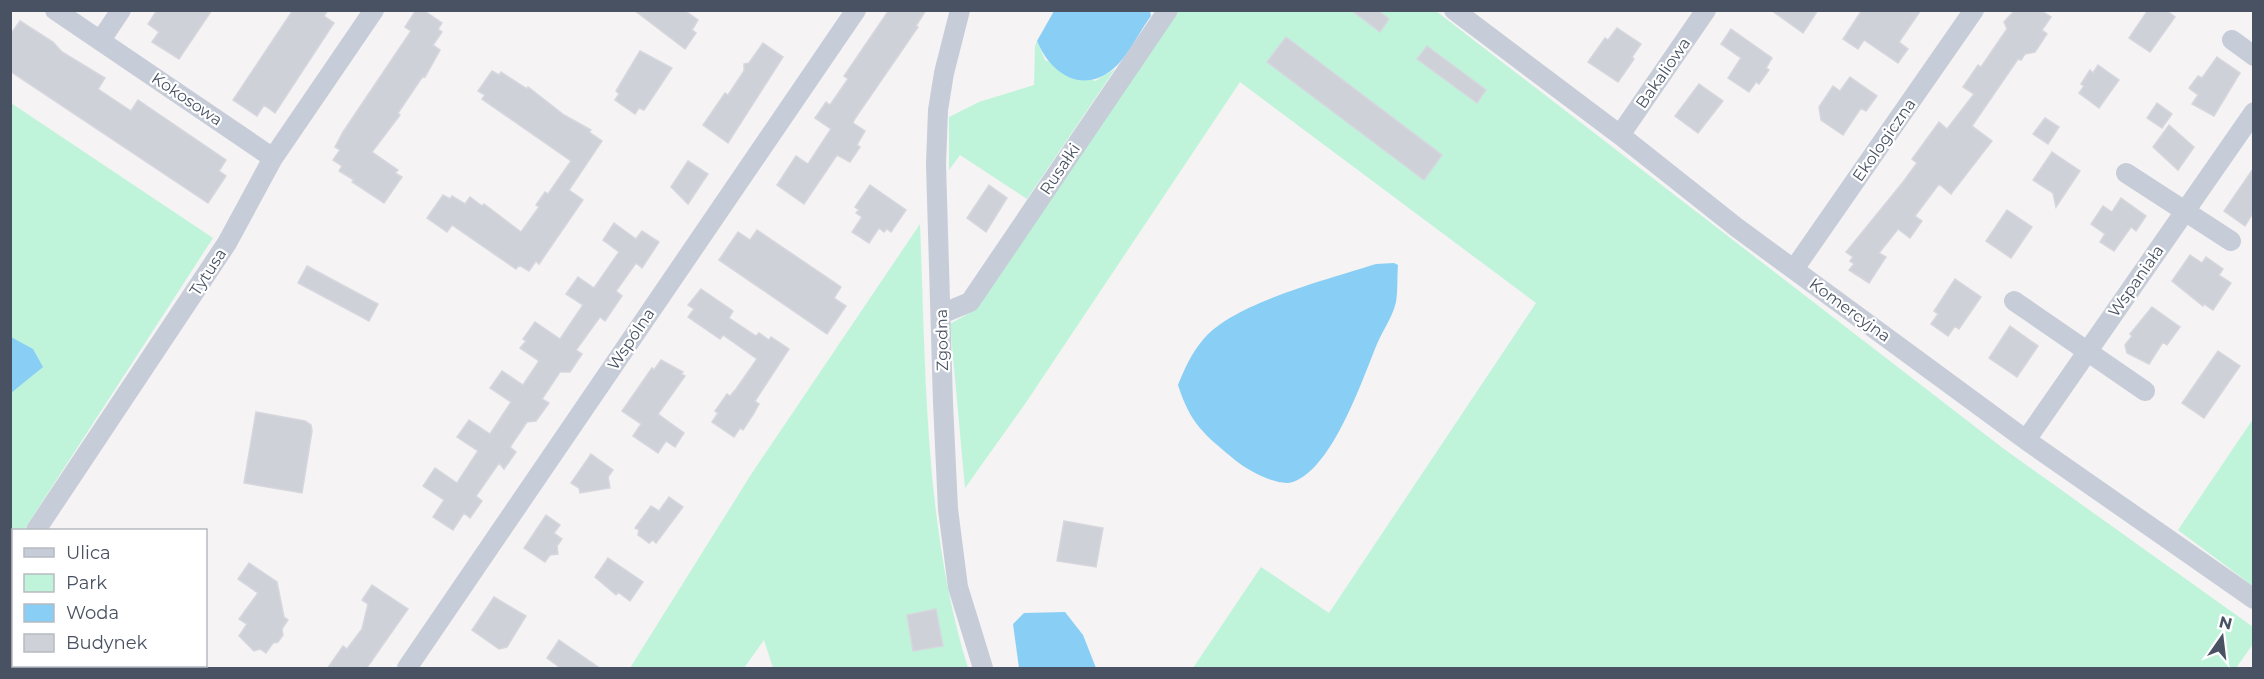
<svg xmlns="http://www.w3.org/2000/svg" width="2264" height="679" viewBox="0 0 2264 679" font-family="Montserrat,sans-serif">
  <rect width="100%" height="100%" fill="#f5f3f3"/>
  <!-- commercial -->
  <path fill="#fefcee" d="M10 591 14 593V666H90L88 668H11Z"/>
  <!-- green -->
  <path fill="#bff4db" d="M1177 11H1436L2004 449 2253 627V644L2236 668H1193L1261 567 1329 613 1536 303 1240 82 1025 404 965 488 950 324 973 311Z
    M1037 41 1045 60 1095 81 1115 69 1027 199 960 155 949 170V117L979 102 1034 85 1035 46Z
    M11 103 213 238 24 530H14L13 547 11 551Z
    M920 224C926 372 924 526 968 668H773L764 640 744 668H630L752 473Z
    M2253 419V586L2178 530Z"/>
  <!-- water -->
  <path fill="#89cff5" d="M1054 11H1150L1151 16C1139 32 1128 57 1113 69 1082 95 1050 73 1037 41Z
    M1394 263 1398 265C1397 277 1398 290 1396 302 1393 316 1383 330 1377 344 1362 380 1333 468 1293 482 1277 487 1247 470 1235 460 1204 434 1191 425 1178 385 1184 370 1191 354 1202 341 1231 303 1330 279 1376 264Z
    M11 337 33 349 43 367 11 393Z
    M1065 612 1083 635 1096 668H1019L1013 624 1024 613Z"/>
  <!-- building -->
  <path fill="#ced1d8" stroke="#d6d7de" stroke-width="1.5" d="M157 10H212L179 59 152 42 159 32 148 24Z
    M293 10H328L324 16 334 23 275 113 264 105 257 116 233 100Z
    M416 10H423L442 23 438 29 442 32 433 45 440 50 425 77 423 76 398 113 400 115 372 152 398 170 395 173 402 177 384 203 352 182 354 180 339 171 342 166 333 160 340 150 335 147 343 132 411 31 405 27Z
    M634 10H684L698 20 692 30 696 33 685 49Z
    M889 10H926L916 26 918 27 854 120 853 123 865 131 857 145 860 147 850 162 837 155 804 204 777 185 796 156 808 164 831 129 815 118 826 102 830 105 848 79 844 76Z
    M1351 10H1378L1389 19 1380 32Z
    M1771 10H1818L1803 33Z
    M1862 10H1921L1899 42 1908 49 1898 63 1864 40 1858 49 1843 39Z
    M2015 10H2040L2051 17 2042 30 2047 34 2035 52 2025 54 2021 60 2018 59 1972 126 1992 141 1951 194 1939 184 1915 216 1922 221 1910 238 1898 229 1879 253 1886 257 1869 283 1849 270 1854 264 1850 261 1853 257 1846 252 1903 182 1917 163 1912 159 1939 122 1947 129 1974 94 1963 87 1978 65 1981 67 2007 29 2004 22Z
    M2148 10H2166L2175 17 2150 52 2129 38Z
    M20 21 53 42 62 52 105 78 98 89 131 111 138 100 226 160 219 171 226 176 208 203 10 71V35Z
    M1617 28 1641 44 1632 57 1634 59 1618 82 1588 62 1605 38 1608 40Z
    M1731 29 1772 58 1766 68 1769 70 1759 84 1756 82 1749 92 1728 78 1741 58 1721 44Z
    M1286 37 1442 155 1424 180 1267 62Z
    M763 43 783 57 728 143 703 125 725 93 728 95 744 71V64L749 63Z
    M1427 46 1486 90 1477 103 1417 59Z
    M640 51 672 68 644 110 639 108 635 114 615 100 619 94 616 91Z
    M2217 57 2240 73 2214 116 2192 104 2198 95 2189 88 2198 76 2202 78Z
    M2098 65 2119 80 2099 108 2079 93 2084 86 2081 84 2090 70 2093 73Z
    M492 71 499 75 501 72 527 89 528 87 564 115 591 130 589 132 602 141 569 190 583 200 539 264 536 261 529 271 519 265 516 269 452 225 447 232 427 218 443 195 450 199 452 196 465 204 470 197 482 206 484 204 521 232 539 207 536 205 545 192 548 194 571 161 482 99 485 95 478 91Z
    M1850 77 1877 96 1866 111 1861 108 1843 135 1821 120 1819 107 1833 86 1840 91Z
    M1699 84 1723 101 1698 133 1675 116Z
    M2157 103 2172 114 2162 128 2147 118Z
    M2045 118 2059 127 2048 144 2033 134Z
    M2169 125 2194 147 2178 170 2153 147Z
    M2052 152 2080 171 2056 207 2053 193 2033 180Z
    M688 161 708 174 688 204 671 187Z
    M2253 169V213L2245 226 2224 211Z
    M870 185 906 210 891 232 887 229 884 232 879 228 869 243 852 232 862 217 856 213 859 210 855 207Z
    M989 185 1007 198 986 232 967 218Z
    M2121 198 2146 216 2136 231 2131 227 2114 251 2100 242 2105 234 2091 224 2103 206 2112 212Z
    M2007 210 2032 227 2011 258 1986 241Z
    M614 223 636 239 642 231 659 242 642 268 636 263 616 291 622 296 605 321 600 317 576 350 582 354 570 372H560L542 399 549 403 536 421 527 422 510 447 516 452 504 469 499 463 476 496 482 501 470 518 464 513 453 530 433 517 444 500 423 486 435 468 457 483 478 451 457 437 469 420 490 434 511 402 490 388 502 371 523 385 539 361 520 348 526 341 523 339 535 322 560 339 583 305 566 294 578 277 594 288 619 252 603 240Z
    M757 230 841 287 834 298 846 306 827 334 719 260 738 232 750 240Z
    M2190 255 2202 263 2206 257 2223 269 2219 275 2231 283 2213 310 2204 304 2203 306 2172 281Z
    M307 266 378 304 369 321 298 283Z
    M1955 279 1981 297 1959 329 1955 326 1948 336 1931 324 1938 314 1934 311Z
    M701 289 733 311 729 318 756 336 759 333 769 340 771 337 789 349 755 401 759 404 754 413 743 430 740 428 734 437 712 422 718 413 715 411 727 394 730 396 736 389 757 359 723 335 720 339 688 317 694 309 688 305Z
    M2152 307 2180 327 2167 345 2163 342 2149 364 2127 353 2125 345 2132 336 2130 334Z
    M2010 326 2038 346 2017 377 1989 358Z
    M2218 351 2240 366 2204 418 2182 403Z
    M661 360 683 372 681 374 685 376 658 414 684 433 675 447 666 441 658 453 633 436 641 424 622 411 652 368 654 370Z
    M256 412 305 421 311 425 312 431 302 493 244 483Z
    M591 454 613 470 608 477 610 488 580 493 579 488 571 483Z
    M669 497 683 507 656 543 653 540 649 543 638 535 639 530 635 528 651 506 659 511Z
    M546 515 560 525 554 533 562 539 557 546 558 554 550 555 545 562 524 548Z
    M1064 521 1103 528 1096 567 1057 561Z
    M608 558 643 582 630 601 618 592 616 595 595 577Z
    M249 563 277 582 284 617 288 620 282 629 283 635 278 642 273 643 266 653 260 649 254 651 239 636 247 624 239 619 258 593 238 579Z
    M372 585 408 609 366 669H327L343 646 347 649 362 629 368 604 362 600Z
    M494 597 526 616 507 647 499 649 472 630Z
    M936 609 943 646 913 651 907 615Z
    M559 640 601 669H562L547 658Z"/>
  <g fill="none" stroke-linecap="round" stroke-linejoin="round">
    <!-- minor -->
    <path stroke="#c6ccd8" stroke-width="20" d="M55 10 273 158
      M960 10 944 73 938 110 936 164 943 403 948 509 958 587 983 668
      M1454 10 1620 135 1736 227 2026 440 2254 599
      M101 40 121 10
      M2232 40 2254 56
      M1620 135 1706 10
      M2126 173 2231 241
      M1794 269 1974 10
      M2014 301 2145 391
      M941 314 970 302 1168 10
      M2026 440 2254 112
      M36 530 227 243 273 158 374 10
      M10 568 14 564
      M407 668 856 10"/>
  </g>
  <g text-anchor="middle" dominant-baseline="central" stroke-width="4.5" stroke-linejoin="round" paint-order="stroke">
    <!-- street labels -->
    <g font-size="16" fill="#485262" stroke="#fff">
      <text transform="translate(1663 73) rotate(-55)">Bakaliowa</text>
      <text transform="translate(187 99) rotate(34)">Kokosowa</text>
      <text transform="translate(1884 140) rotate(-55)">Ekologiczna</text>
      <text transform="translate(1060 169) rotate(-56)">Rusałki</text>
      <text transform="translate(208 272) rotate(-57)">Tytusa</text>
      <text transform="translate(2136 281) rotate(-55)">Wspaniała</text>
      <text transform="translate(1850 310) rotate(36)">Komercyjna</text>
      <text transform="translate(631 339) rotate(-56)">Wspólna</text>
      <text transform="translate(942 340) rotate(-91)">Zgodna</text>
    </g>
  </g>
  <!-- border -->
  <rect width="2264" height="679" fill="none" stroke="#485262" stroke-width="24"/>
  <!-- legend -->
  <rect x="12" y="529" width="195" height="138" fill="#ffffff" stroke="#b6bac0" stroke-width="1.5"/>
  <rect x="24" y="548" width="30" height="9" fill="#c6ccd8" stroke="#b6bac0" stroke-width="1.5"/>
  <text x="66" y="559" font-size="18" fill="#485262">Ulica</text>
  <rect x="24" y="574" width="30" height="18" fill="#bff4db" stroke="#b6bac0" stroke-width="1.5"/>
  <text x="66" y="589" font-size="18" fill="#485262">Park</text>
  <rect x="24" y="604" width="30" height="18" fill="#89cff5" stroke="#b6bac0" stroke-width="1.5"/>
  <text x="66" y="619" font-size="18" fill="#485262">Woda</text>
  <rect x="24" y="634" width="30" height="18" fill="#ced1d8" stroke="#b6bac0" stroke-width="1.5"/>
  <text x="66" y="649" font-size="18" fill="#485262">Budynek</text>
  <!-- north arrow -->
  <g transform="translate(2222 637) rotate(14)" stroke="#ffffff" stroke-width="4.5" paint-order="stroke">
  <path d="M0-4.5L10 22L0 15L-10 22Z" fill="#485262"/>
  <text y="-9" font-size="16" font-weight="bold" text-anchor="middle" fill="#485262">N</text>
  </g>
</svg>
